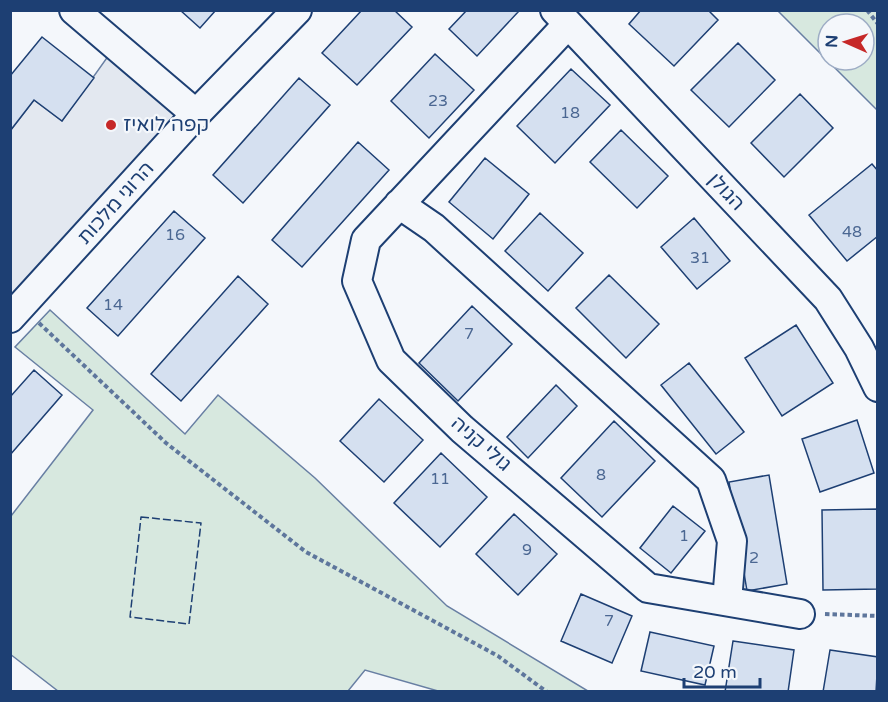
<svg xmlns="http://www.w3.org/2000/svg" width="888" height="702" viewBox="0 0 888 702" font-family="'Varela Round',Heebo,sans-serif">
  <rect width="100%" height="100%" fill="#f4f7fb"/>
  <!-- green -->
  <path fill="#d7e8df" stroke="#687fa3" stroke-width="1.5" fill-rule="evenodd" d="M778 11H877V110ZM828 24H864V60H828Z
    M50 310 185 434 218 395 315 478 447 606 588 691H438L365 670 348 691H58L10 654 11 516 93 410 15 347Z"/>
  <!-- parking -->
  <path fill="#e3e8f0" stroke="#687fa3" stroke-width="1.5" d="M116 45 196 114 11 317 10 131 34 100 62 121Z"/>
  <!-- building -->
  <path fill="#d5e0f0" stroke="#1d3f73" stroke-width="1.5" d="M180 10H216L200 28Z
    M362 10H394L412 27 357 85 322 53Z
    M467 10H516L518 12 477 56 449 29Z
    M641 10H708L718 20 674 66 629 24Z
    M42 37 94 78 62 121 34 100 10 131V76Z
    M738 43 775 80 729 127 691 90Z
    M435 54 474 90 429 138 391 101Z
    M571 69 610 105 555 163 517 126Z
    M299 78 330 105 243 203 213 175Z
    M800 94 833 128 784 177 751 143Z
    M621 130 668 176 637 208 590 162Z
    M358 142 389 170 302 267 272 240Z
    M485 158 529 194 493 239 449 202Z
    M872 164 878 171V236L847 261 809 215Z
    M174 211 205 238 118 336 87 308Z
    M540 213 583 253 548 291 505 251Z
    M694 218 730 261 697 289 661 247Z
    M609 275 659 324 626 358 576 308Z
    M238 276 268 304 181 401 151 374Z
    M472 306 512 344 458 401 419 363Z
    M796 325 833 383 782 416 745 358Z
    M689 363 744 432 716 454 661 385Z
    M34 370 62 395 10 455V397Z
    M556 385 577 406 528 458 507 437Z
    M379 399 423 440 384 482 340 441Z
    M857 420 874 473 820 492 802 439Z
    M614 421 655 461 602 517 561 478Z
    M441 453 487 497 440 547 394 503Z
    M769 475 787 584 747 591 729 482Z
    M673 506 705 531 671 573 640 548Z
    M878 509V589L823 590 822 510Z
    M514 514 557 554 518 595 476 554Z
    M581 594 632 616 612 663 561 641Z
    M650 632 714 646 705 685 641 671Z
    M733 641 794 650 788 692H725Z
    M830 650 878 657 876 692H823Z"/>
  <g fill="none" stroke-linecap="round" stroke-linejoin="round">
    <!-- minor casing -->
    <g stroke="#1d3f73" stroke-width="32">
      <path id="minor" d="M74 10 196 114
        M555 10 828 299 859 348 878 387
        M568 24 366 240 357 281 391 360 462 429 648 588 800 614
        M399 204 434 228 711 480 732 541 727 601
        M10 318 196 114 297 10"/>
    </g>
    <!-- path -->
    <path stroke="#5e769c" stroke-width="4" stroke-dasharray="4.5 3" stroke-linecap="butt" d="M867 10 878 24
      M39 323 166 443 306 552 498 656 547 692
      M825 614 878 616"/>
    <!-- minor -->
    <use href="#minor" stroke="#f4f7fb" stroke-width="28"/>
    <!-- fence -->
    <path stroke="#1d3f73" stroke-width="1.5" stroke-dasharray="8 3" stroke-linecap="butt" d="M141 517 201 523 189 624 130 617Z"/>
  </g>
  <!-- markers -->
  <circle fill="#c62828" stroke="#f4f7fb" stroke-width="2" cx="111" cy="125" r="6"/>
  <g text-anchor="middle" dominant-baseline="central" stroke-width="4.5" stroke-linejoin="round" paint-order="stroke">
    <!-- number labels -->
    <g font-size="16" fill="#4b6792">
      <text x="438" y="101">23</text>
      <text x="570" y="113">18</text>
      <text x="852" y="232">48</text>
      <text x="175" y="235">16</text>
      <text x="700" y="258">31</text>
      <text x="113" y="305">14</text>
      <text x="469" y="334">7</text>
      <text x="601" y="475">8</text>
      <text x="440" y="479">11</text>
      <text x="684" y="536">1</text>
      <text x="527" y="550">9</text>
      <text x="754" y="558">2</text>
      <text x="609" y="621">7</text>
    </g>
    <!-- poi labels -->
    <g font-size="20" fill="#1d3f73" stroke="#f4f7fb" text-anchor="start">
      <text x="123" y="125">קפה לואיז</text>
    </g>
    <!-- street labels -->
    <g font-size="20" fill="#1d3f73" stroke="#f4f7fb">
      <text transform="translate(726 192) rotate(47)">הגולן</text>
      <text transform="translate(116 203) rotate(-48)">הרוגי מלכות</text>
      <text transform="translate(481 444) rotate(41)">גולי קניה</text>
    </g>
  </g>
  <!-- border -->
  <rect width="888" height="702" fill="none" stroke="#1d3f73" stroke-width="24"/>
  <!-- north arrow -->
  <g transform="translate(846 42) rotate(273)"><circle r="28" fill="#f4f7fb" stroke="#9eadc5" stroke-width="1.5"/>
  <path d="M0-4.5L10 22L0 15L-10 22Z" fill="#c62828"/>
  <text y="-9" font-size="16" font-weight="bold" text-anchor="middle" fill="#1d3f73">N</text>
  </g>
  <!-- scale -->
  <path d="M684 678v9h76v-9" fill="none" stroke="#1d3f73" stroke-width="3"/>
  <text x="693" y="678" font-size="18" fill="#1d3f73" stroke="#f4f7fb" stroke-width="4.5" paint-order="stroke">20 m</text>
</svg>
